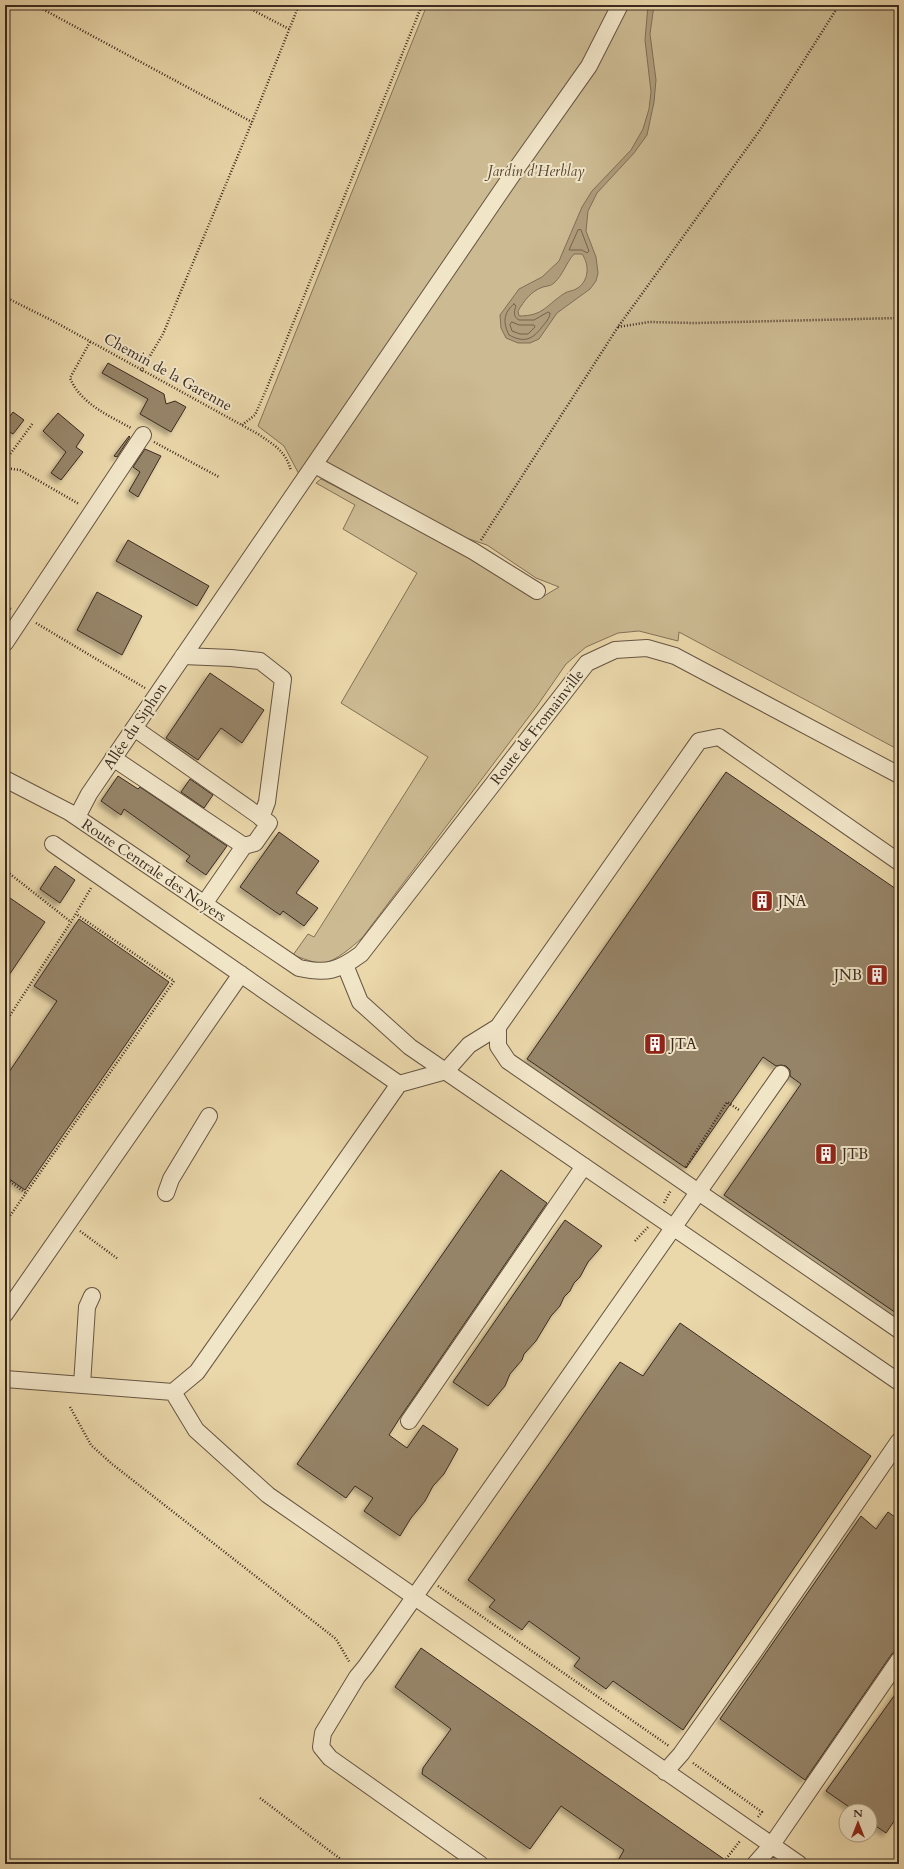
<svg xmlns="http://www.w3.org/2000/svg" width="904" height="1869" viewBox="0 0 904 1869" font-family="Cardo,serif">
  <defs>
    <filter id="shadow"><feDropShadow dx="-3.5" dy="3.5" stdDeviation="2" flood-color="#0004"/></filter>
  </defs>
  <rect width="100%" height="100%" fill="#ead7aa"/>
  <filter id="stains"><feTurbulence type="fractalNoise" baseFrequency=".005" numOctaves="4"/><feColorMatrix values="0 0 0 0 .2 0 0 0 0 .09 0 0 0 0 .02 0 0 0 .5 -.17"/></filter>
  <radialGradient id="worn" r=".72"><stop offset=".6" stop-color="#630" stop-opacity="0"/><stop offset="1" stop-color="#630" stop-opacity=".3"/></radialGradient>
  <!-- green -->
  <path fill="#ccba92" stroke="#837258" d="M427 5H899V750L679 632 678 641 639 631 618 633 586 647 566 664 537 706 362 938C353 946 335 962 323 963 313 963 302 958 293 955L308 934 314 937 428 757 341 703 417 573 343 529 355 505 316 483 321 479 459 551 532 595 544 596 559 587 536 578 487 545 460 536 340 471 300 476 284 446 258 426Z"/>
  <!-- water -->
  <path fill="#ae9c7b" stroke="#806e56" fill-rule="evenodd" d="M648 5H654L650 34 656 80 654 102 647 135 634 153 597 193 588 211 586 231 596 257 598 273 596 281 590 289 557 313 539 339 530 343H518L506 338 501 328 500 315 519 289 542 277 559 261 582 207 592 191 631 150 643 129 649 109 651 92 645 40ZM574 254H582C590 265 589 282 576 289 573 291 568 291 565 293 546 305 544 316 519 316L518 311C524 301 531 291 543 287 547 286 551 286 554 283 563 275 566 263 574 254Z"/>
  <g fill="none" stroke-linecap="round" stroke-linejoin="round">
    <!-- shore -->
    <path stroke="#74634d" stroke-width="1" d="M581 230 589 251 587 253 582 250H569L578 230Z
      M514 304 516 306C514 311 513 317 519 320H534L548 312 550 313C550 318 546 322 542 327 532 340 524 343 509 335 503 323 503 313 514 304Z
      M512 322 519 325H534L535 327 528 334H520L512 331 510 325Z"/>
  </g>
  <!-- building -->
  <path fill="#968467" stroke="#3a2a1f" filter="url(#shadow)" d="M108 363 164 394 166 404 175 401 186 407 171 432 140 414 148 399 102 373Z
    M13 412 24 420 13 434 5 429V423Z
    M58 413 84 435 76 447 83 452 61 480 51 473 66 452 43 431Z
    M129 436 130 437 117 457 114 456Z
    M145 449 161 456 138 497 129 491 140 472 133 467Z
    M128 540 209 586 197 606 116 561Z
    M97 592 142 616 122 655 77 630Z
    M210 673 264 710 242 743 221 728 198 760 166 738Z
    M726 772 899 891V1315L724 1195 801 1084 790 1076V1070L786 1066 781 1065 776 1066 763 1057 686 1168 527 1059Z
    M118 776 138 789 140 787 227 846 206 875 186 861 190 856 124 809 121 815 101 801Z
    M190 779 213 795 204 808 181 792Z
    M279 832 319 861 296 893 318 908 304 926 283 911 280 915 240 887Z
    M55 866 75 880 60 903 40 889Z
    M10 898 45 922 5 981V906Z
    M79 919 169 982 25 1190 5 1176V1078L57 1001 34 986Z
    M501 1170 547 1203 401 1416 389 1435 407 1448 423 1425 458 1449 444 1474 433 1486 425 1501 411 1518 400 1536 364 1511 373 1498 355 1486 346 1498 297 1464Z
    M565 1220 602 1246 588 1262 580 1277 574 1283 570 1291 564 1297 560 1306 551 1316 536 1341 524 1354 522 1360 510 1374 505 1386 488 1406 453 1382Z
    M680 1323 871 1456 683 1730 613 1681 606 1689 574 1666 580 1658 529 1621 522 1630 489 1607 495 1600 468 1580 620 1362 643 1376Z
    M888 1512 899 1520V1646L891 1655 805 1780 720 1719 861 1516 876 1529Z
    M421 1648 731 1864H616L624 1850 561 1806 530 1849 422 1774 423 1768 451 1729 395 1687Z
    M899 1689V1814L886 1833 870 1822V1811H855L826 1791Z"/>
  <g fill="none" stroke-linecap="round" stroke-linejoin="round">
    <!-- minor casing -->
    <g stroke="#665542" stroke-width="18">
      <path id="minor" d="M315 465 473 551 537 591
        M5 643 143 435
        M183 656 231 658 260 661 283 679 267 802 261 818
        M113 758 244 846 255 843 269 823 134 728
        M5 779 69 812 299 968C327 974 338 971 361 954L587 663 615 650 647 648 675 656 899 775
        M77 817 89 794 519 165 589 66 620 5
        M53 844 399 1084
        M899 862 719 737 699 741 498 1027V1046L508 1061 899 1330
        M204 904 244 846
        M345 965 360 1002 410 1047 899 1382
        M166 1193 171 1179 209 1116
        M5 1314 241 974
        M5 1379 173 1392 197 1372 399 1084 446 1071 469 1045 498 1027
        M82 1385 87 1307 92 1296
        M173 1392 196 1430 268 1495 799 1864
        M409 1421 584 1166
        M665 1772 681 1754 755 1650 899 1441
        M480 1864 330 1758 321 1747 323 1733 357 1677 366 1666 781 1074
        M755 1864 771 1846 899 1660"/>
    </g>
    <!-- path -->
    <path stroke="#3a2a1f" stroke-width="2.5" stroke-dasharray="1 2" stroke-linecap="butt" d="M35 5 252 122
      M243 5 289 29
      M5 297 55 322 258 434C274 445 286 451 291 471
      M618 327 649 322 695 323 899 318
      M90 342 70 378C81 404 108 415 131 428
      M141 371 163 334 252 122 299 5
      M242 425 255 415 266 390 422 5
      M154 442 219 477
      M5 461 33 423
      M5 468 20 470 79 504
      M481 540 618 327 760 130 839 5
      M5 606 11 609
      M36 623 145 688
      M5 870 71 922
      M5 1023 71 922 91 888
      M686 1167 727 1102 739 1110
      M5 1178 26 1193
      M664 1203 671 1190
      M5 1223 174 981 76 914
      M80 1231 118 1259
      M635 1241 648 1227
      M70 1407 91 1445 112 1464 336 1639 350 1663
      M438 1586 669 1746
      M693 1763 762 1812 758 1817
      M260 1798 347 1864
      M726 1859 740 1841"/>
    <!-- minor -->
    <use href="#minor" stroke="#f1e5c8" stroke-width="16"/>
  </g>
  <!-- icons -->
  <defs>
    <g id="building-square" transform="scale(1.15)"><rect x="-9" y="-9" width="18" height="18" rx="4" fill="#8f2418" stroke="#f1e5c8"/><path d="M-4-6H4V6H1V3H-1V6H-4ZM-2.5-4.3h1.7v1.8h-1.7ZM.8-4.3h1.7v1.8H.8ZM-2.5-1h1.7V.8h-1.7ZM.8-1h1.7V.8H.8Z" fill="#fff"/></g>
  </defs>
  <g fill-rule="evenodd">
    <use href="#building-square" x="762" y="901"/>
    <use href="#building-square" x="877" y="975"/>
    <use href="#building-square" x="655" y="1044"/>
    <use href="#building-square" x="826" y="1154"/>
  </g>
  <g text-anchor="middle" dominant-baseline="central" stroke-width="4" stroke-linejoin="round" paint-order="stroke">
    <!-- park labels -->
    <g font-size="15" font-style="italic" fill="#574736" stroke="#f1e5c8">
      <text x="536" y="171">Jardin d'Herblay</text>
    </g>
    <!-- street labels -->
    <g font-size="15" fill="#3a2a1f" stroke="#f1e5c8">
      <text transform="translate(168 372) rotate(29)">Chemin de la Garenne</text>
      <text transform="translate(135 726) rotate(-56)">Allée du Siphon</text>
      <text transform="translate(537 727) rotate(-52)">Route de Fromainville</text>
      <text transform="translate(154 870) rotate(34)">Route Centrale des Noyers</text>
    </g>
    <!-- poi labels -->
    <g font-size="15" fill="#3a2a1f" stroke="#f1e5c8" text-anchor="start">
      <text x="778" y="901">JNA</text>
      <text x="862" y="975" text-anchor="end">JNB</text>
      <text x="670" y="1044">JTA</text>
      <text x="842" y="1154">JTB</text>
    </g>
  </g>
  <!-- margin -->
  <rect width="904" height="1869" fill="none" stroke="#ead7aa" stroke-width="20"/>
  <rect x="6" y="6" width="892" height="1857" fill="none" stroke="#3a2a1f" stroke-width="2"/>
  <rect x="10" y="10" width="884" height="1849" fill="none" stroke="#3a2a1f"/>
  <!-- north arrow -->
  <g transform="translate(858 1823)"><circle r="19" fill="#f1e5c8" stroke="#a89a84"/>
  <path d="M0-3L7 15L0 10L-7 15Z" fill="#8f2418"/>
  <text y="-6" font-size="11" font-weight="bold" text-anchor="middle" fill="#3a2a1f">N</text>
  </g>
  <rect width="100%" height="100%" filter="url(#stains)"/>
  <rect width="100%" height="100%" fill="url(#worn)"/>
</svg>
